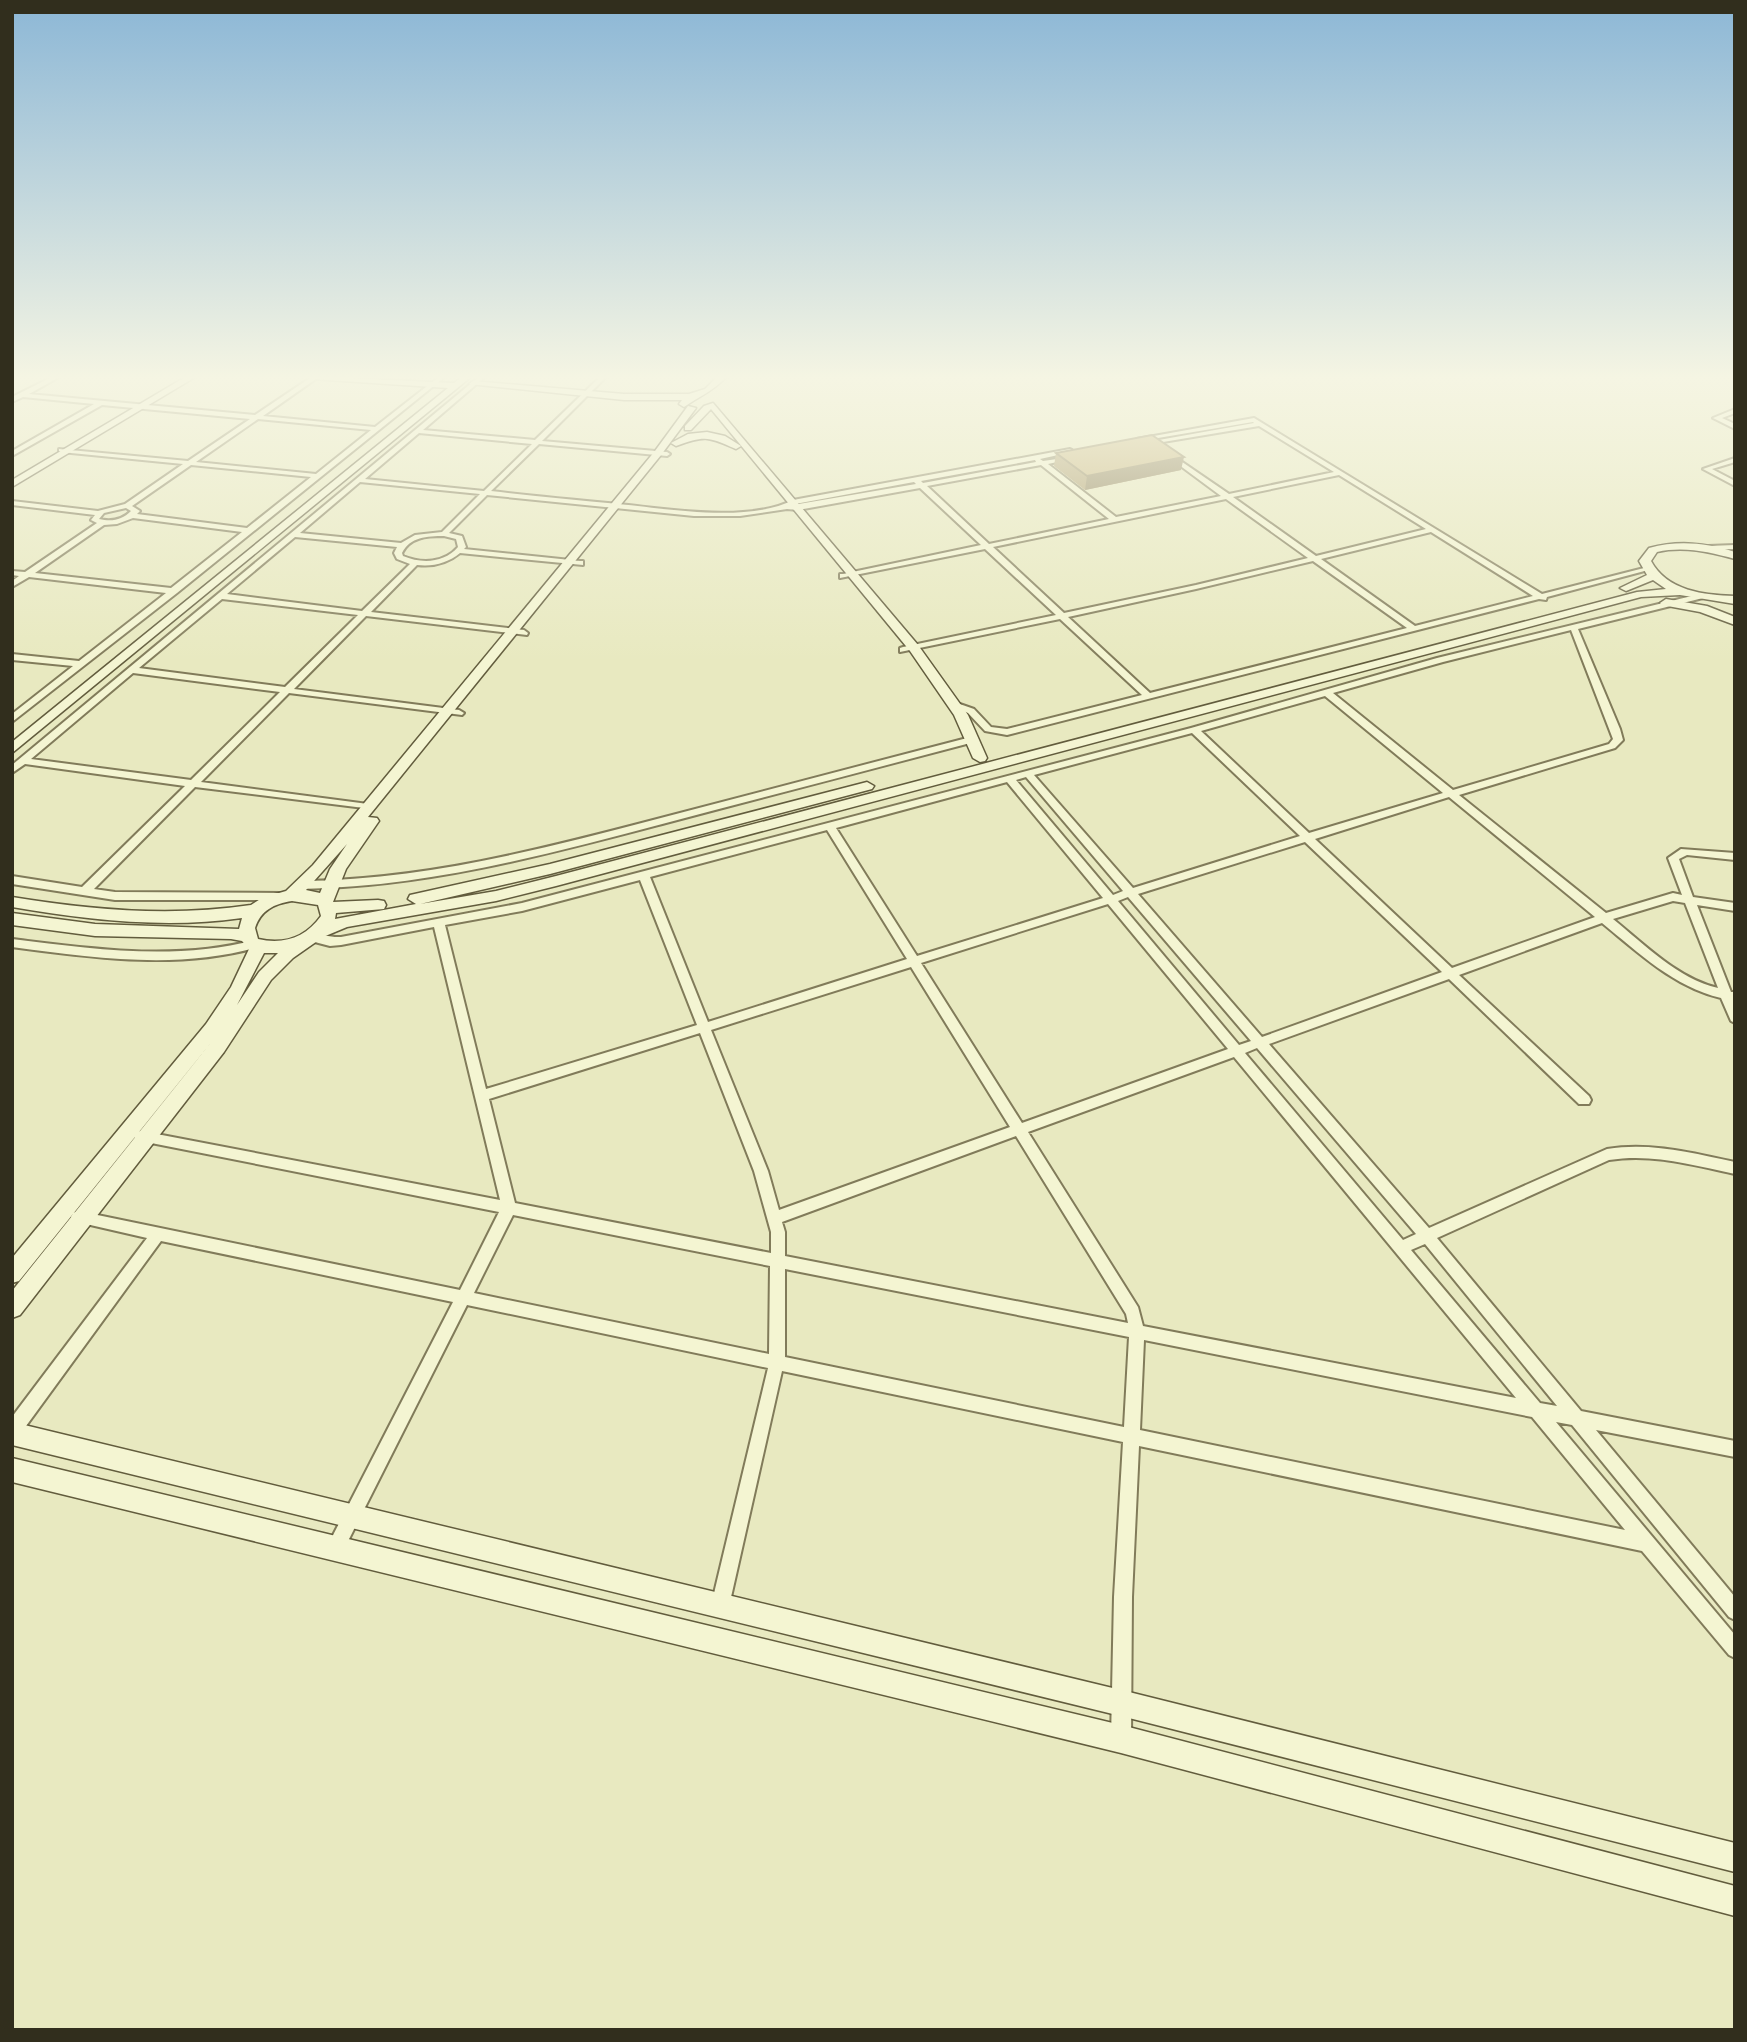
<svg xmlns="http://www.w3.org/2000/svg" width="1747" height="2042" viewBox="0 0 1747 2042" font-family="'PT Serif',serif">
  <rect width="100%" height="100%" fill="#e8e9c0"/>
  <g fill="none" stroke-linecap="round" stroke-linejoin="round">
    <!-- street casing -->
    <g stroke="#817b5a" stroke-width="4">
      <path id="street" d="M54 376H61L29 394 255 415 313 376H320L263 416 375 427 440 376H446L177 593 12 722V714L73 666 12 660V654L79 661 166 593 29 577 12 587V581L19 576 12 575V571L25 572 97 523 91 520 95 515 12 505V501L98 511 125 504 183 464 61 452 59 451V449L188 461 250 419 102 405 12 456V451L94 404 23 397 12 402V397ZM258 419 371 430 316 474 196 462ZM191 465 311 477 247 528 137 514 140 511 132 506ZM126 508 131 511C122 520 112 522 99 519L104 513ZM133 518 242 532 171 588 35 573 104 525 117 524Z
        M480 376H486L423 430 535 440 601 376H607L542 441 667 452 670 454 667 456 539 444 491 491C534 496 576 500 619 504 669 509 748 523 793 500L1070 449 1072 450V452L1040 459 1043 461 1071 457V459L1048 464 1116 517 1221 496 1167 456 1166 455 1169 453 1229 494 1334 472 1259 426 1145 445 1142 443 1254 423 1253 422 1140 441 1137 439 1254 418 1542 594 1648 567 1652 569 1547 597 1546 600 1539 599 1007 735 985 731 968 713 949 705 954 702 974 709 991 727 1007 729 1142 695 1060 619 900 652V648L903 647 1056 615 985 549 840 578V574H843L981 545 920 488 798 510 787 509 740 516H694L487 495 449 533 462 536 466 547 464 549 580 561H583V565L460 553C448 563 433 567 417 565L371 612 524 630 528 633 527 635 366 616 294 689 459 710 464 713 462 715 289 693 201 782 368 804 373 807 372 809 195 787 94 889 115 892 281 893 287 897 285 900H115L12 884V876L82 887 185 786 25 764 12 773V765ZM419 433 532 444 484 491 365 479ZM1035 460 1036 462 923 483 921 481ZM1041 465 1109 519 989 544 927 486ZM1339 475 1426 529 1316 556 1233 497ZM360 482 480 494 442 532 415 535 401 543 300 533ZM914 482 916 484 793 505 795 504ZM1226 499 1308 558 1196 585 1064 613 993 547ZM1431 532 1533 596 1415 626 1321 559ZM444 536 456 539 458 547C444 563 422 564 403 556L402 553C410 537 427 536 444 536ZM295 537 397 547 394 553 397 559 410 564 362 611 227 594ZM1313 561 1407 628 1150 693 1068 617 1196 589ZM222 599 358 615 285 687 139 668ZM133 673 280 692 191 780 31 759Z
        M1735 409V413L1722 418 1735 424V429L1713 418Z
        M1735 458V462L1712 469 1735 481V486L1703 469Z
        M1735 545V549L1708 550 1704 548 1708 546Z
        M1700 594 1704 596 1703 598 1578 629 1620 729 1623 740 1615 748 1459 795 1606 913 1673 893 1682 895 1668 858 1681 849 1735 853V860L1687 855 1679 859 1693 897 1735 903V911L1697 905 1731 992H1735V1023L1731 1021 1721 998C1674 987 1639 953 1602 923L1459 975 1589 1096 1591 1100 1589 1104H1579L1449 979 1269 1044 1429 1228 1607 1149C1651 1142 1692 1153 1735 1162V1174C1693 1165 1652 1153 1609 1160L1437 1238 1581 1411 1735 1441V1457L1596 1430 1735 1597V1620L1729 1617 1572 1425 1556 1422 1735 1635V1658L1729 1655 1642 1551 1139 1446 1132 1597 1131 1739 1128 1746 1121 1749 1114 1746 1111 1739 1114 1597 1123 1442 782 1371 729 1606 726 1612 720 1615 714 1612 711 1606 768 1368 467 1305 342 1553 336 1556 330 1553 327 1547 330 1541 453 1302 161 1241 18 1437 12 1439V1417L147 1238 73 1221 71 1217 73 1213 78 1211 460 1290 499 1212 141 1141 136 1140 134 1136 136 1132 141 1131 500 1200 434 927 341 945 330 946 307 940 305 937 307 934C318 932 329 938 341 937L522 903 1191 728 1437 658ZM1571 630 1613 739 1609 744 1453 790 1333 693 1443 662ZM1325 696 1443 793 1309 833 1201 731ZM1192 733 1300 836 1133 888 1034 775ZM1026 777 1123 891 1113 895 1016 780ZM1007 782 1103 898 917 956 836 828ZM1449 797 1595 917 1452 968 1315 839ZM827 830 907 959 708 1022 650 877ZM1305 842 1442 972 1262 1037 1138 894ZM640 880 697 1025 486 1089 445 925 522 911ZM1128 897 1251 1041 1239 1045 1118 901ZM1673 901 1685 903 1718 988C1678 979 1644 944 1613 919ZM1108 904 1228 1049 1022 1123 921 963ZM911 967 1010 1127 779 1210 768 1171 711 1030ZM700 1033 754 1171 771 1232V1253L515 1203 489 1099ZM1257 1048 1416 1234 1403 1240 1245 1053ZM1234 1057 1516 1398 1143 1326 1138 1307 1028 1132ZM1016 1136 1126 1314 1128 1323 785 1256V1232L782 1222ZM513 1215 770 1266 769 1354 474 1293ZM1425 1244 1557 1406 1540 1403 1411 1250ZM785 1269 1129 1337 1124 1427 785 1357ZM1144 1340 1532 1417 1625 1530 1140 1430Z
        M971 737 976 740 974 742C872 769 769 796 666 823 545 855 427 887 301 889L296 885 301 881C423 880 539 850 657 819 761 792 866 764 971 737Z
        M12 939C94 949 174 961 255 940L261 944 259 947C178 970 95 958 12 947Z"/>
    </g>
    <!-- secondary casing -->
    <g stroke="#625c3d" stroke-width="3">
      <path id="secondary" d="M187 376H197L12 487V480Z
        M308 376 454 383 463 376H472L12 753V742L448 388 312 379Z
        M718 376H727C714 391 698 397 684 407L679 404 682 400H624L469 384 473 381 624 394H689L705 389Z
        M713 403 918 645 968 715 987 758 985 761 980 762 973 758 954 715 910 651 711 409 691 430H685V426L704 406Z
        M688 406 696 408 661 455 368 817 377 818 379 821 346 869 333 902 378 900 384 901 386 905 384 909 336 913 335 919 416 904 408 899 410 895 550 864 867 782 874 786 872 789 550 874 420 904 496 891 556 876 1637 592 1666 589 1653 580 1626 591 1620 588 1647 575 1639 561 1649 548C1679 540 1706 543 1735 552V559C1709 552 1684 546 1657 552L1651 561C1667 591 1704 595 1735 596V604L1680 595 1641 597 556 886 496 901 347 927 323 937 293 958 271 980 224 1052 20 1315 12 1318V1291L213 1040 19 1281 12 1283V1258L206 1024 231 987 249 949 242 941 231 939 95 936 12 925V913L95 924 239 929 242 918C165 929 88 920 12 907V897C92 910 171 917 251 905L262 898 286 891 313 865 655 451ZM347 844 330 869 320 893 306 890ZM292 901 318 905 321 916C306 937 284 945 258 939L255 928C261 910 274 904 292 901ZM264 953H278L259 972 237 1005Z
        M707 432 725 436 741 446 736 449C708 437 706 435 676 446L671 443 688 434Z
        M1666 599 1707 606 1735 617V625L1700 612 1662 605 1660 603Z
        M12 1422 1125 1691 1735 1843V1872L1125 1717 12 1445Z
        M12 1458 1121 1725 1735 1886V1916L1121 1753 12 1482Z"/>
    </g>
    <!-- street -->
    <use href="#street" fill="#f4f5d2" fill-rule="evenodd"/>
    <!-- secondary -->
    <use href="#secondary" fill="#f4f5d2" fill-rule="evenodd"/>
  </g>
  <!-- wall -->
  <path fill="#a99868" d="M1056 453 1181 470 1085 490 1054 466Z"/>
  <!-- shaded-wall -->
  <path fill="#897c55" d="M1184 457 1181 470 1085 490 1087 476Z"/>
  <!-- building -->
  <path fill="#c4b179" stroke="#897c55" stroke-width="2" d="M1152 435 1184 457 1087 476 1056 453Z"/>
  <!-- sky -->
  <linearGradient id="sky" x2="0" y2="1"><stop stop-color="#8cb7d6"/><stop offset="0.57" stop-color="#f5f5e3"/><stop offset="1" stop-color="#f5f5e3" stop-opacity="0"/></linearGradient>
  <rect width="1747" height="662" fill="url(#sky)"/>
  <!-- border -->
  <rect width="1747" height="2042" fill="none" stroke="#312e1d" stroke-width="28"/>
</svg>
